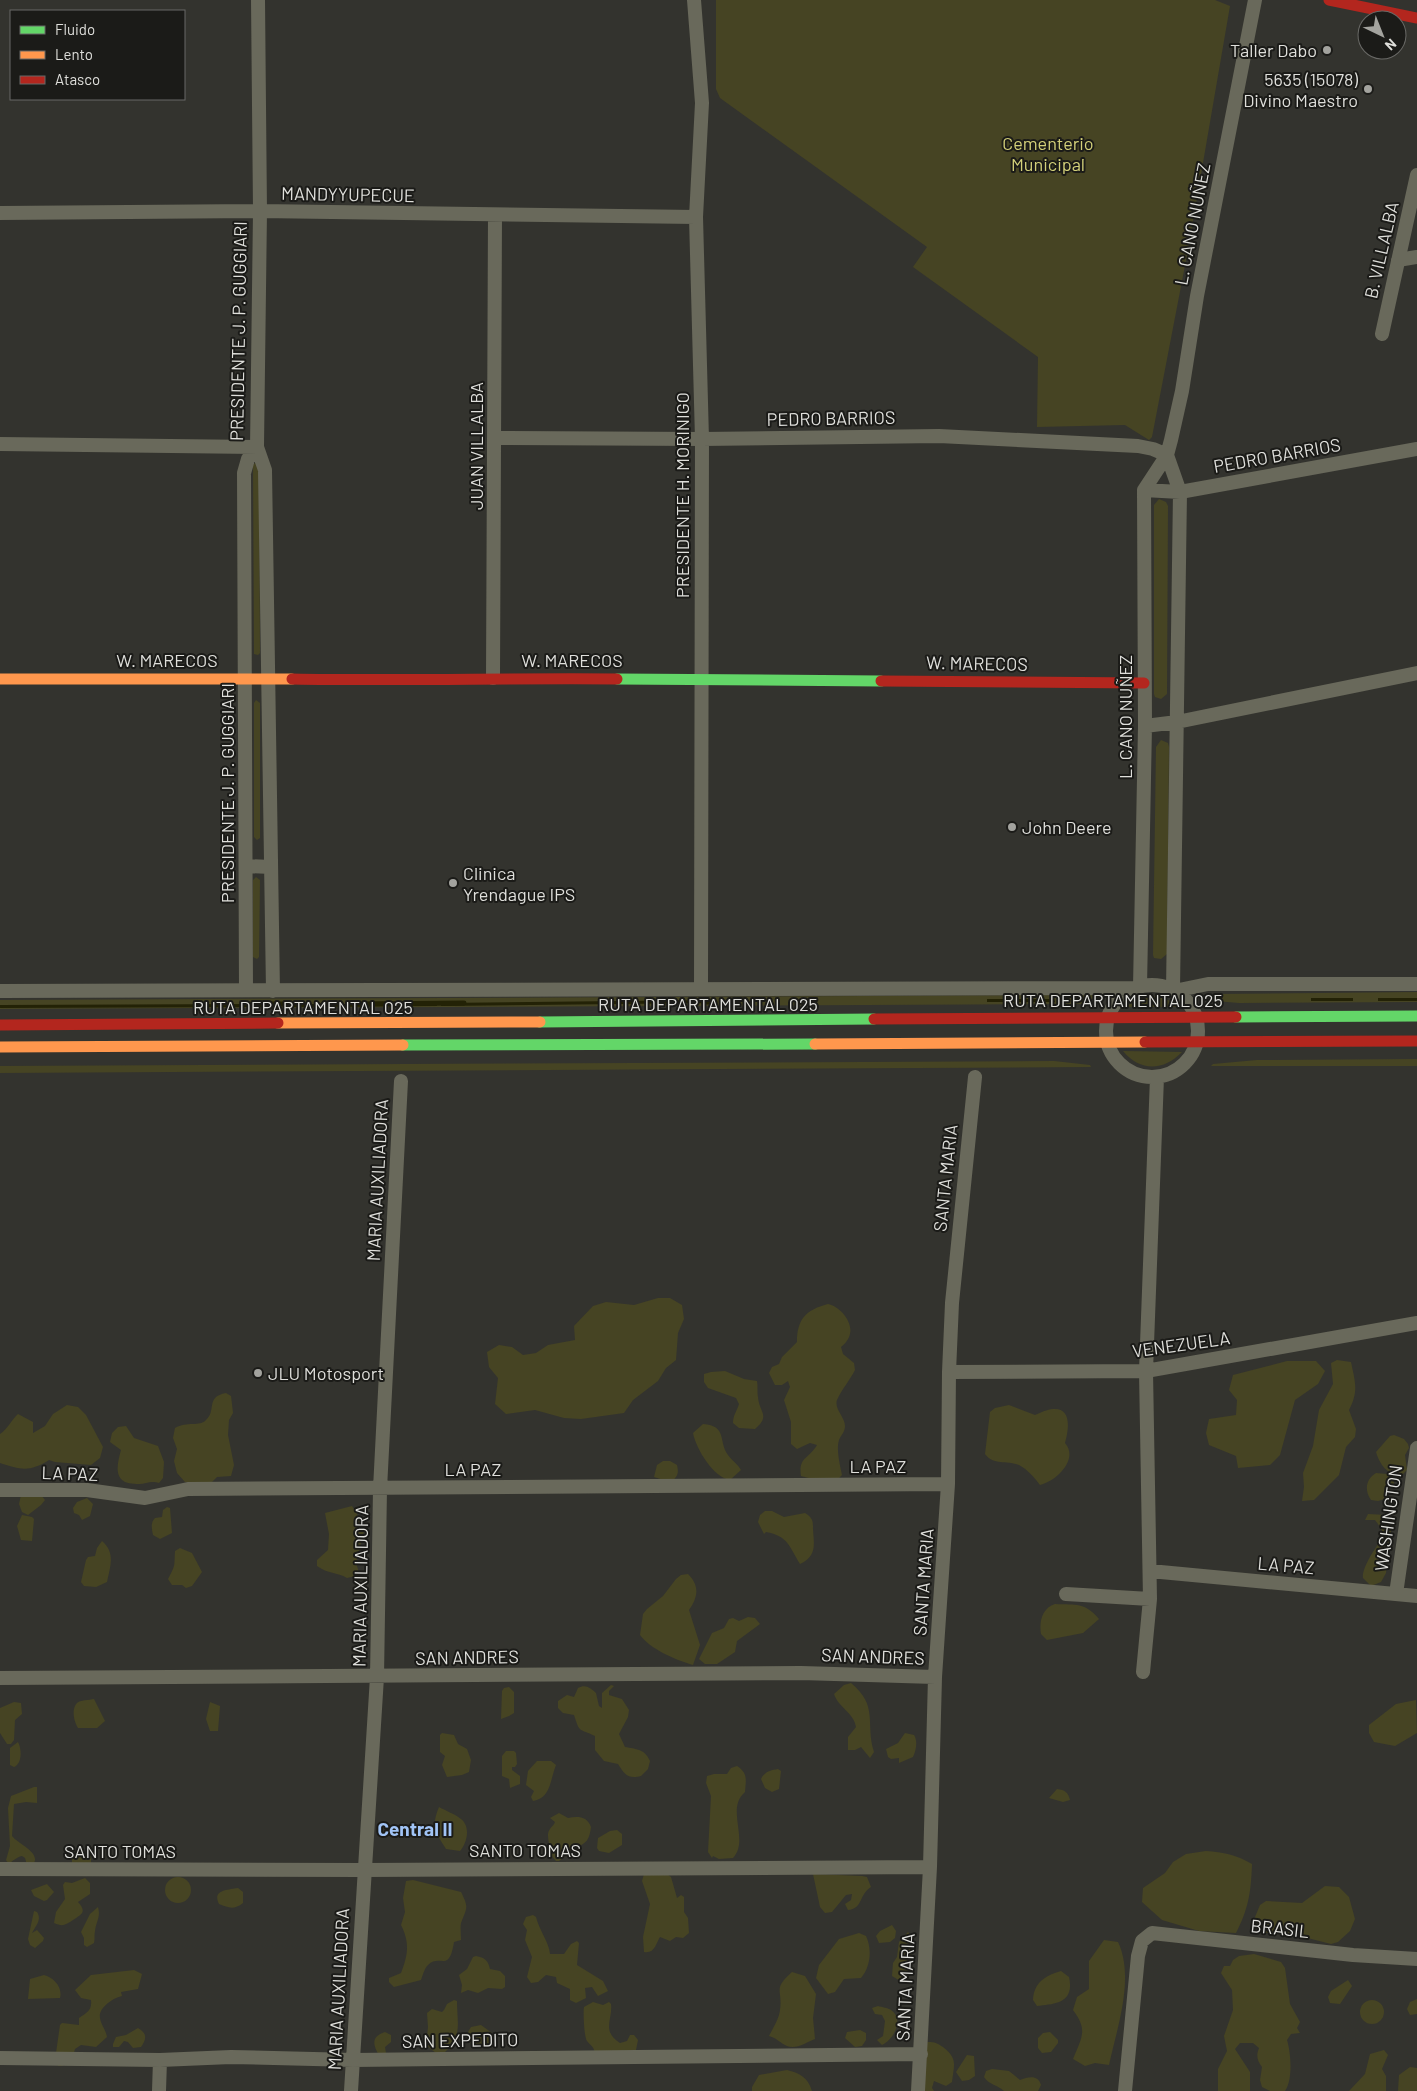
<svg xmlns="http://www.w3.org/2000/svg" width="1417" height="2091" viewBox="0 0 1417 2091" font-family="Barlow,sans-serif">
  <rect width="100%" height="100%" fill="#33332e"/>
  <!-- green -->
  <path fill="#464423" d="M716 0H1215L1230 6 1188 250 1152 437 1149 440 1125 425 1037 427 1038 357 913 267 927 247 720 98 716 89Z
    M256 462 259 465 260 653 258 655 254 654 253 465Z
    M1159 499 1166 502 1168 506 1167 694 1161 699 1155 697 1154 694V505Z
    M256 700 260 703V838L257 840 254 837V703Z
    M1161 740 1168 743 1169 747 1167 954 1161 959 1154 958 1153 955 1156 747Z
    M256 877 260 880 259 957 257 959 253 957V880Z
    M1417 992V1002L1239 1003 1215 1001 1212 998 1214 995 1217 994Z
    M1082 995H1092L1094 998 1082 1004 0 1009V1000Z
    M1148 996C1161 996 1169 999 1178 1007H1126L1137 999Z
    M1123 1051 1182 1052C1164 1071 1140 1072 1123 1051Z
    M1417 1059V1066H1211L1213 1064 1257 1060Z
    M1054 1061 1090 1065 1091 1067 0 1073V1066Z
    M658 1298H670L682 1305 684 1319 678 1333 676 1360 666 1368 658 1381 633 1400 624 1413 581 1419 564 1418 535 1410 506 1414 495 1404 498 1378 489 1367 487 1352 499 1345 512 1347 523 1355 536 1353 548 1345 575 1340 574 1326 593 1306 606 1302 634 1305Z
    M828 1304C839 1306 853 1321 850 1334 849 1339 845 1344 841 1347L843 1354 854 1363 855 1370C850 1380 842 1389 837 1400 834 1409 845 1417 845 1426 845 1432 841 1435 839 1440 836 1450 840 1465 842 1475L837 1480H816L801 1476C798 1457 809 1459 817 1445L810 1443 797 1449 791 1444V1422L784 1400 790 1387 788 1381 782 1385H775L769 1373 772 1367 779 1364 782 1357 797 1342C797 1320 805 1310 828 1304Z
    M1337 1360 1351 1362C1355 1382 1359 1391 1349 1410L1356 1429 1355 1437 1346 1447 1339 1475 1314 1500 1302 1501 1304 1487 1303 1473 1313 1446 1319 1410 1333 1384 1331 1363Z
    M1287 1361H1316L1325 1371 1318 1384 1295 1400 1280 1455 1270 1465 1238 1468 1236 1456 1209 1445 1206 1433 1209 1419 1236 1415 1237 1400 1229 1390 1233 1375Z
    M725 1371 744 1379 757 1381C758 1386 757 1391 758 1397 759 1412 771 1416 755 1429L739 1428 733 1423C733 1415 737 1411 739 1404L736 1398 708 1388 704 1382V1374L711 1372Z
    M226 1393 231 1396 233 1413 229 1420 228 1435 234 1465 231 1476 217 1477 212 1482H185L177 1473 174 1461 177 1449 173 1438 175 1428C187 1421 200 1427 206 1420 217 1410 205 1397 226 1393Z
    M67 1405 78 1407 86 1415 103 1447 100 1458 91 1465 55 1462 49 1460C30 1472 21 1470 0 1463V1434C8 1429 11 1420 18 1414L33 1422V1433L45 1426 53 1414Z
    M1009 1405 1035 1415C1065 1400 1073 1414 1065 1443 1079 1459 1057 1481 1040 1485 1034 1477 1028 1470 1019 1465 1007 1460 994 1466 985 1454L990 1412 995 1408Z
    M703 1424C728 1426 718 1442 728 1455 732 1461 738 1464 741 1470L730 1480C714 1478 696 1449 693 1433Z
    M126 1426 134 1438 158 1446 164 1462 163 1478 159 1483C151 1480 146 1484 139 1484 113 1485 116 1468 121 1450L110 1442 112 1433 118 1427Z
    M1394 1435 1404 1439 1408 1444 1409 1448 1405 1455 1407 1470 1402 1475C1387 1475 1380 1465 1376 1452L1390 1436Z
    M663 1461H670L677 1465C679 1473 678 1477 670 1482L654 1477 657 1465Z
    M1376 1473 1387 1474 1394 1482V1485L1388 1489 1385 1499 1378 1501 1371 1500C1364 1490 1366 1479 1376 1473Z
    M21 1495H41L45 1500 41 1505 28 1515 22 1512 19 1504Z
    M87 1498 93 1504 90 1516 82 1520 79 1515 74 1513 73 1508 77 1502Z
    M352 1506 365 1527 356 1563 360 1575 347 1578C337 1572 328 1574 317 1566V1560L328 1550 329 1534 325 1513Z
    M167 1507 170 1508 172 1533 160 1539 153 1535C152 1529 150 1523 155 1518L162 1517 163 1510Z
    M765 1511H772L784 1517 805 1513C813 1518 813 1521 813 1529 814 1545 817 1556 800 1564 789 1546 788 1536 766 1532L764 1534 758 1522 760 1515Z
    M1368 1514 1387 1515 1392 1523 1386 1573 1381 1582 1371 1586 1363 1578C1361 1569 1377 1544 1384 1537L1381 1528 1375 1520H1365Z
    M22 1515 32 1517 34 1519 32 1541 21 1540 17 1526Z
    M102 1541C116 1553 110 1567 107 1582L96 1587 84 1586 81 1582 86 1560 88 1557 95 1556 97 1548Z
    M180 1548 192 1553 202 1572 192 1586 186 1588 182 1585H172L168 1579C176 1564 174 1567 175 1551Z
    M688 1574C700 1586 698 1597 689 1610L700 1645 693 1665C676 1660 650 1649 640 1635L643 1614 647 1609 663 1596 676 1579 681 1575Z
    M1055 1604C1076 1605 1085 1602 1099 1619L1083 1633 1047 1640 1041 1634C1039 1622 1042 1608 1055 1604Z
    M748 1617 755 1618 760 1624 737 1641 735 1652 717 1664H705L699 1659 712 1633 724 1628 729 1619 733 1618 739 1621Z
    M851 1683C879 1706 865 1723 874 1752L870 1758 861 1747 855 1750H848V1737L856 1727C854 1713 838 1707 834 1694L844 1685Z
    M611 1685 614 1686 609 1691V1695L622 1699 629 1710 628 1717 619 1734 625 1747C636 1749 645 1749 650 1761L648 1769 641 1776C628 1779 625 1775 618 1764L604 1761 595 1750V1736C579 1728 580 1734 574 1715L563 1713 558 1708V1701L567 1695 574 1697 578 1688C586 1684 590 1688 596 1693L599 1706 602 1708V1693Z
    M509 1687 514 1692V1713L509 1716 501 1719 502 1691 504 1688Z
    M94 1699 105 1721 97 1728H78C74 1722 71 1709 77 1703 80 1700 89 1700 94 1699Z
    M1416 1700 1417 1733 1395 1746 1374 1742 1369 1733V1725L1396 1704Z
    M14 1702 21 1703 22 1714 15 1720 14 1740 11 1744H7L0 1733V1708Z
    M210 1702 220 1706 218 1731H210L206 1719Z
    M442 1733 454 1735 458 1744 467 1749 471 1760 469 1772 462 1775 447 1777 442 1765 445 1756 440 1752V1735Z
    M905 1733 914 1735C918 1741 916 1751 913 1757L899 1763V1758L891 1759 888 1757 886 1749 898 1743Z
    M18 1742C22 1749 22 1764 14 1767L10 1765V1748Z
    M506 1751H514L516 1753 517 1764 515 1767H512V1770L520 1776V1784L510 1788 509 1779 502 1776V1756Z
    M537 1761H551L556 1765C550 1780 551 1798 533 1801L531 1797 534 1791 526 1785 528 1771Z
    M737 1766C748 1773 746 1780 745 1792 725 1809 750 1840 733 1858L719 1859 713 1856 712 1858 708 1852 711 1796 706 1783 707 1776 714 1774H727L731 1768Z
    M778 1769 781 1771 779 1789 772 1792 765 1788 761 1779C764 1772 771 1770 778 1769Z
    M34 1787H37V1803L26 1802 14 1804 12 1836C18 1844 40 1852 34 1863L27 1865 25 1858 22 1856C16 1857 13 1862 8 1863L6 1860 10 1846 8 1808 11 1796Z
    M1057 1789C1065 1790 1068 1792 1070 1800L1063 1802 1049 1798Z
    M439 1807C446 1811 455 1814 461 1819 471 1827 467 1843 460 1851L446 1849C435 1832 431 1826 439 1807Z
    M559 1813 568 1818C578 1816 587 1816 591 1827 589 1844 584 1843 572 1850 567 1853 563 1858 559 1861H556L550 1854C551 1846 545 1835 550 1829 552 1826 554 1825 555 1822L550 1818Z
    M617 1830 622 1834V1845L609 1853 599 1851 597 1848 598 1838 610 1831Z
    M1206 1851C1223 1852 1237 1855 1252 1864 1251 1891 1249 1908 1236 1933L1199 1931 1162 1920 1142 1902 1143 1888 1165 1873 1173 1862 1186 1854Z
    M82 1854H89L91 1856V1864L72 1866V1859Z
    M644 1874H667L671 1877 677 1898 681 1895 684 1897V1912L688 1918 689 1933 683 1938 676 1937 670 1941 660 1937C656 1943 655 1954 644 1952L643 1937 650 1904 642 1881Z
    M813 1874 862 1876 867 1877 871 1887C859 1894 863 1909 848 1910L845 1904 851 1900 852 1894 846 1895 832 1912 825 1913 820 1907Z
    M165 1890a13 13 0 1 1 26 0a13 13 0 1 1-26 0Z
    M85 1878 90 1883V1894L78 1902C87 1912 82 1914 73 1920 65 1925 63 1927 54 1923L56 1912 65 1899 63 1885 65 1882 72 1883Z
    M413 1880 461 1892C469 1908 467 1907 461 1923 460 1928 461 1934 461 1940L454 1942C449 1974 440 1953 428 1965 424 1969 423 1975 421 1980L394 1987 389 1982V1978L401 1973C408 1955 410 1943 401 1925L405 1912 403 1898 406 1881Z
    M47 1884 54 1892 47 1900 44 1901 34 1896 31 1890Z
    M1325 1886 1339 1887 1349 1897 1355 1919 1350 1931 1338 1942 1331 1944 1296 1935 1266 1933 1259 1930 1255 1917 1260 1905 1266 1901 1302 1903Z
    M238 1888 243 1892V1903C234 1910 229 1908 219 1904 212 1890 227 1890 238 1888Z
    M98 1907C101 1917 96 1922 95 1931 94 1935 95 1939 94 1943L87 1947 84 1945V1938L81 1932 90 1914Z
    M34 1911 37 1912C42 1920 36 1925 32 1933L37 1930 44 1938 43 1941 35 1948 30 1945 28 1939Z
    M533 1915 536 1917C539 1930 549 1942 550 1954H564L571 1944 577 1941 579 1943 577 1965 603 1981 608 1991 598 1996 592 1987 585 1988 586 1998 576 2003 570 2000V1989L557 1983 556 1977 546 1975 538 1982 531 1983 527 1977 532 1957 525 1940 527 1930 523 1924 526 1917Z
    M892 1925 896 1931 895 1938 890 1942 879 1943 876 1936 880 1931Z
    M908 1932C917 1941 912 1947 911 1958 910 1969 913 1975 902 1982L892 1976 893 1963 897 1957 899 1942Z
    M859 1933 866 1936C872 1949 871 1966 861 1978L844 1979 835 1992 828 1994 816 1978 819 1965 839 1939Z
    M1104 1940 1118 1942C1135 1978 1117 2028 1109 2065L1095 2063 1085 2066 1073 2059C1082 2037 1088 2030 1073 2010L1077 1997 1089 1989V1961Z
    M1254 1954 1281 1962 1285 1968 1290 2004 1300 2022 1297 2028 1300 2033 1291 2034 1287 2040C1291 2053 1293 2080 1285 2091H1270L1262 2087 1260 2080 1262 2067C1257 2060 1256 2056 1259 2048L1253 2043H1240L1235 2049 1250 2072V2091H1218V2069L1227 2051 1224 2036 1233 2010 1232 1990 1221 1973 1224 1966H1230L1233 1960 1239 1956Z
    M476 1956C485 1958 488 1960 490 1969L500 1971 505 1976V1987L502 1989 488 1988 478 1993 468 1990 461 1993 462 1985 459 1975 467 1969 473 1957Z
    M134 1970 142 1974 138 1989 121 1992 122 1996C113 1998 98 2008 100 2018 101 2025 106 2030 107 2037L96 2047 81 2045 75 2049 73 2056 62 2066H58L55 2060 60 2025 62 2023 79 2025V2018C88 2012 92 2010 91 2000L81 1998 75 1990 91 1975Z
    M1061 1971 1069 1977C1075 2004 1054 2004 1037 2006L1033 2000C1034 1983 1044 1976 1061 1971Z
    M792 1972 805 1976 816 1994 813 2018 815 2039C807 2042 796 2050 787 2046 780 2043 777 2038 769 2036 773 2028 779 2019 780 2010 783 1989 772 1990 792 1972Z
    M44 1975C53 1977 63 1987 60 1998L28 1999 30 1979Z
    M1348 1980 1352 1986 1340 2004 1330 2003 1328 1997 1331 1991Z
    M1417 1999V2014L1410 2015 1407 2009 1410 2002Z
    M454 2000 457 2001C457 2024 463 2035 444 2053L437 2054 426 2045 428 2027 427 2013 432 2009 442 2012 444 2010 447 2004Z
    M1360 2012a12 12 0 1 1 24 0a12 12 0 1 1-24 0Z
    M593 2002 603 2005 609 2002 611 2004C613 2019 601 2031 620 2043L627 2041 630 2035H634L638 2040 636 2050 629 2054 595 2055C594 2046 592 2047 587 2041 584 2037 583 2012 584 2007Z
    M878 2006C882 2007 888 2008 891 2010 905 2020 893 2040 882 2045L877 2040 883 2036 885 2021 882 2015 875 2014 872 2008Z
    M481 2025 492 2033 490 2043C481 2049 478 2049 470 2042L468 2032 471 2027Z
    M138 2028C147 2033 147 2039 141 2047L133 2048 128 2042 124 2041 119 2047H113V2044L116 2037 126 2035Z
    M860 2030 866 2033V2040L862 2046 855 2047 845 2038 847 2032Z
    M385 2032 391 2035V2042L385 2047 386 2053 379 2055C372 2044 372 2036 385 2032Z
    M1050 2032 1058 2040V2043L1051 2052 1042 2053 1038 2048V2038L1043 2033Z
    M928 2042C935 2042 937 2043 943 2047 958 2059 954 2064 952 2082L946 2086 934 2081 932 2088 934 2091H921L922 2045Z
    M1384 2050 1388 2055 1382 2069 1386 2076V2091H1349L1365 2074 1370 2054Z
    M967 2055 974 2056 975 2076 969 2080 962 2081 956 2072Z
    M1410 2067 1417 2068V2091H1398L1399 2075Z
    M992 2069 1009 2071 1020 2080C1028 2077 1038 2074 1041 2085L1038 2091H1004C998 2085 989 2085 984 2077L986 2071Z
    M787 2070C799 2073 808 2077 812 2091H752V2087L759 2075Z"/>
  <!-- water -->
  <path fill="#232206" d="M1311 998H1353V1001H1311Z
    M1378 998H1417V1001H1378Z
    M987 999H1054L1055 1002H987Z
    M708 1000 709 1003 441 1006V1003Z
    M281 1004V1007L0 1008V1005Z
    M284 1004H437V1006L284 1007Z"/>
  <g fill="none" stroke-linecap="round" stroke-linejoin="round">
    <!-- stream -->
    <path stroke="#232206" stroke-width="5" d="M703 1002H715
      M263 1004H289
      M350 1004 464 1003"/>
    <!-- street -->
    <path stroke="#69695b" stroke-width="14" d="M694 0 702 103 696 217 702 439 701 989
      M0 213 260 211 696 217
      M1398 260 1417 257
      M1382 334 1417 175
      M494 438 702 439 939 436 1138 446 1153 449 1167 455
      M0 444 257 447
      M257 447 265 470 273 991
      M1167 455 1180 492 1173 990
      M1144 490 1180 492 1417 449
      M493 678 495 215
      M1145 726 1177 722 1417 673
      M246 866 271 867
      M1106 1031a46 46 0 1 1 92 0a46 46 0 1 1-92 0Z
      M1140 987 1145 726 1144 490 1167 455 1171 440 1182 391 1197 296 1255 0
      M246 990 244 473 248 459 257 447 260 211 258 0
      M0 991 1138 988
      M1174 991 1208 984H1417
      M949 1372 1146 1371 1417 1323
      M0 1490H87L145 1498 188 1489 948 1484
      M1150 1571 1417 1596
      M1066 1594 1150 1599
      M1396 1594 1417 1448
      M1143 1672 1150 1599 1146 1371 1157 1077
      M0 1678 801 1673 935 1677
      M0 1869 364 1870 930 1867
      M0 2058 160 2060 231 2057 353 2060 921 2054
      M159 2091 160 2060
      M351 2091 377 1677 380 1489 401 1081
      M918 2091 930 1867 935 1677 948 1484 949 1372 952 1303 975 1077
      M1125 2091 1138 1956 1142 1941 1152 1933 1353 1955 1417 1959"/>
    <!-- fast -->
    <path stroke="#63d668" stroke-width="11" d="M617 679 881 681
      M1236 1017 1417 1016
      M540 1022 874 1019
      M403 1045 815 1044"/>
    <!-- slow -->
    <path stroke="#ff974d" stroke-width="11" d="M0 679H292
      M278 1023 540 1022
      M815 1044 1145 1042
      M0 1047 403 1045"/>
    <!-- jam -->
    <path stroke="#b3261e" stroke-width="11" d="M1329 0 1417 18
      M292 679C400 681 508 678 617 679
      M881 681 1144 683
      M874 1019 1236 1017
      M0 1025 278 1023
      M1145 1042 1417 1041"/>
  </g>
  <!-- markers -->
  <g fill="#a3a39e" stroke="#1b1b18" stroke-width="2">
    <circle cx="1327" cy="50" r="5"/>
    <circle cx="1368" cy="89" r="5"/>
    <circle cx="1012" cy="827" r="5"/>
    <circle cx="453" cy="883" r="5"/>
    <circle cx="258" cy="1373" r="5"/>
  </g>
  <g text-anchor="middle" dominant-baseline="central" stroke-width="4" stroke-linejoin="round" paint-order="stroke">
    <!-- poi labels -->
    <g font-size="18" fill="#dfdfdb" stroke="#1b1b18" text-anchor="start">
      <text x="1317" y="50" text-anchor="end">Taller Dabo</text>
      <text x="1358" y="79" text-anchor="end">5635 (15078)<tspan x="1358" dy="21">Divino Maestro</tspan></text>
      <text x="1022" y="827">John Deere</text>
      <text x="463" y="873">Clinica<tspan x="463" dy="21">Yrendague IPS</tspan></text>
      <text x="268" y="1373">JLU Motosport</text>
    </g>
    <!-- park labels -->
    <g font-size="18" fill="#d3d079" stroke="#1b1b18">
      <text x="1048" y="143">Cementerio<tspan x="1048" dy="21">Municipal</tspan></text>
    </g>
    <!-- street labels -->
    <g font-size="18" fill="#dfdfdb" stroke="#1b1b18">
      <text transform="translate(348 194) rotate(1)">MANDYYUPECUE</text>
      <text transform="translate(1192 224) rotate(-79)">L. CANO NUÑEZ</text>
      <text transform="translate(1381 250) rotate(-77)">B. VILLALBA</text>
      <text transform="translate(238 331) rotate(-89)">PRESIDENTE J. P. GUGGIARI</text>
      <text transform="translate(831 418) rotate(-1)">PEDRO BARRIOS</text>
      <text transform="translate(476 446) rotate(-90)">JUAN VILLALBA</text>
      <text transform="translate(1277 455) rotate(-10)">PEDRO BARRIOS</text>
      <text transform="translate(682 495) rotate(-90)">PRESIDENTE H. MORINIGO</text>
      <text x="167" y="660">W. MARECOS</text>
      <text x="572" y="660">W. MARECOS</text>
      <text transform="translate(977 663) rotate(1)">W. MARECOS</text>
      <text transform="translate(1125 717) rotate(-90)">L. CANO NUÑEZ</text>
      <text transform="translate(227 793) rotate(-90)">PRESIDENTE J. P. GUGGIARI</text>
      <text x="1113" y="1000">RUTA DEPARTAMENTAL 025</text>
      <text x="708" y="1004">RUTA DEPARTAMENTAL 025</text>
      <text x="303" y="1007">RUTA DEPARTAMENTAL 025</text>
      <text transform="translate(945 1178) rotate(-84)">SANTA MARIA</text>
      <text transform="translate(377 1180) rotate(-87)">MARIA AUXILIADORA</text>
      <text transform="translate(1181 1344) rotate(-8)">VENEZUELA</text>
      <text x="878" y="1466">LA PAZ</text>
      <text x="473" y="1469">LA PAZ</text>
      <text transform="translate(70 1473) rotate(2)">LA PAZ</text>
      <text transform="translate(1388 1518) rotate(-82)">WASHINGTON</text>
      <text transform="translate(1286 1565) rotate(5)">LA PAZ</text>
      <text transform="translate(923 1582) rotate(-86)">SANTA MARIA</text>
      <text transform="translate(360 1586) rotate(-89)">MARIA AUXILIADORA</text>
      <text transform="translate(873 1656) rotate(2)">SAN ANDRES</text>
      <text transform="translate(467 1657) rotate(-1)">SAN ANDRES</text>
      <text x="525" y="1850">SANTO TOMAS</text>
      <text x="120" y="1851">SANTO TOMAS</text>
      <text transform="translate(1280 1928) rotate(6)">BRASIL</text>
      <text transform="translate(905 1987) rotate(-87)">SANTA MARIA</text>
      <text transform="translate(338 1989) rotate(-87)">MARIA AUXILIADORA</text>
      <text transform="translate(460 2040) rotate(-1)">SAN EXPEDITO</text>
    </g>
    <!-- neighbourhood labels -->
    <g font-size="19" font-weight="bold" fill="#a1c4f6" stroke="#1b1b18">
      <text x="415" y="1828">Central II</text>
    </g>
  </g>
  <!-- legend -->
  <rect x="10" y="10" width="175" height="90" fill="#1b1b18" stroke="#696966"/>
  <rect x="20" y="26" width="25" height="8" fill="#63d668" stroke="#696966"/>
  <text x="55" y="35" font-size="15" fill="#dfdfdb">Fluido</text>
  <rect x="20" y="51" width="25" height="8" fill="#ff974d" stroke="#696966"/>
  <text x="55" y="60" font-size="15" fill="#dfdfdb">Lento</text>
  <rect x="20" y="76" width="25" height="8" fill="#b3261e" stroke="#696966"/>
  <text x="55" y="85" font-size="15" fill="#dfdfdb">Atasco</text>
  <!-- north arrow -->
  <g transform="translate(1382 35) rotate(137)"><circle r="24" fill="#1b1b18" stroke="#696966"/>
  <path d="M0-4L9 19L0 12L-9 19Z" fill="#a3a39e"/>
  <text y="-8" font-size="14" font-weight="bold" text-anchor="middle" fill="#dfdfdb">N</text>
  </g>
</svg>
